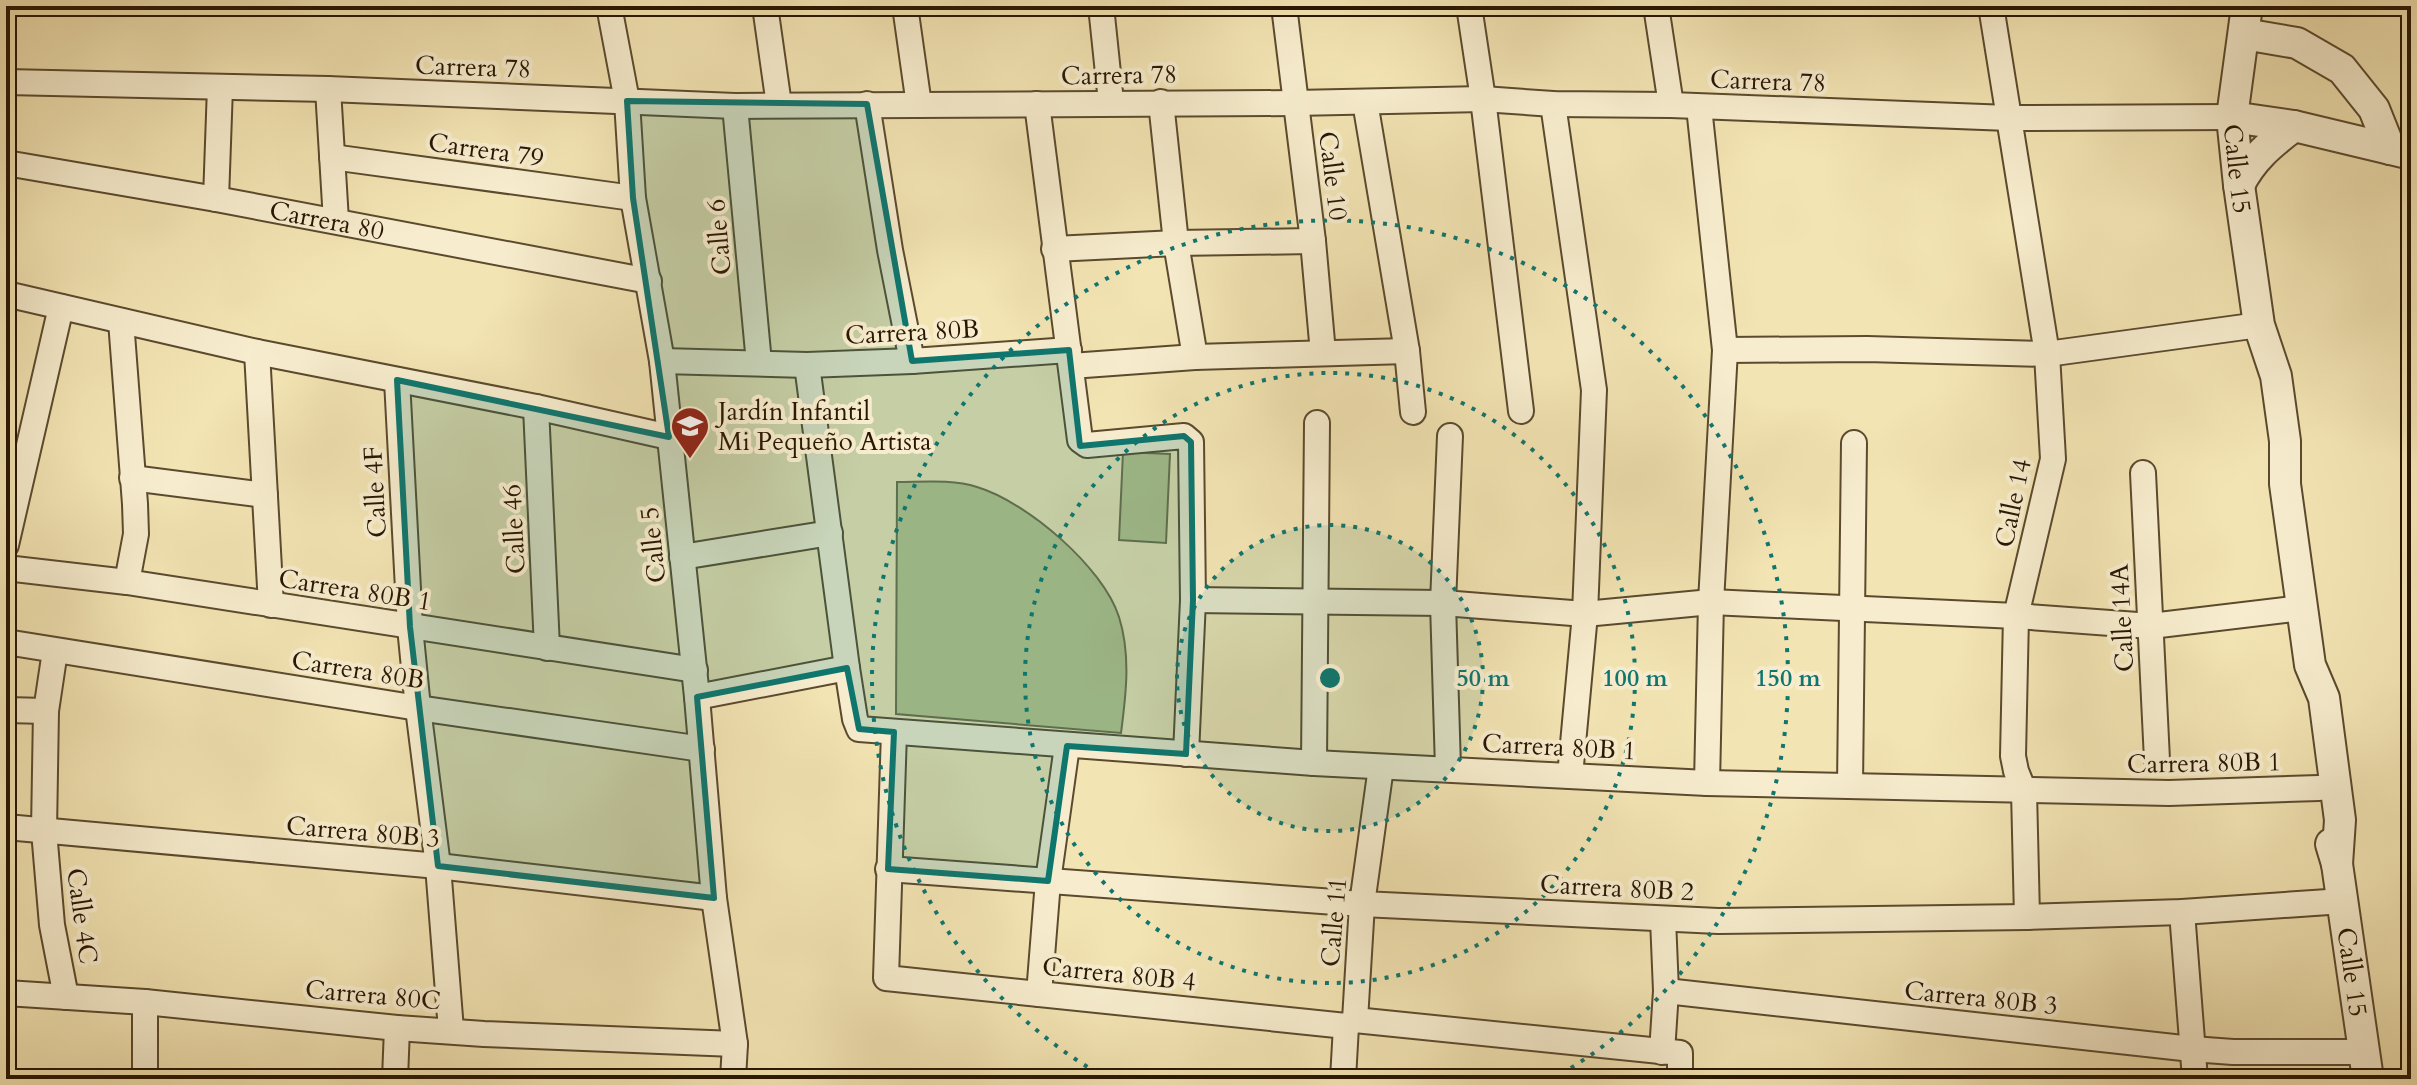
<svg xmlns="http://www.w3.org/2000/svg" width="2417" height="1085" viewBox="0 0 2417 1085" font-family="Cardo,serif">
  <rect width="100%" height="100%" fill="#f3e4b3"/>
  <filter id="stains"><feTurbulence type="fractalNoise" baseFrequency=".0025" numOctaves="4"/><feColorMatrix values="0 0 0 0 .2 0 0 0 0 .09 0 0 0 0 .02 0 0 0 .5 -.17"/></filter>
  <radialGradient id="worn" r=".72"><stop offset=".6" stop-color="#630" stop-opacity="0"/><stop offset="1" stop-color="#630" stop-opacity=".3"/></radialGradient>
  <!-- green -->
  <path fill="#bfc38a" stroke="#746c46" stroke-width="2" d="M1123 452 1170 454 1166 543 1119 540Z
    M897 482C923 482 952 479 977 487 1027 502 1103 567 1119 617 1131 655 1126 695 1121 733L896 714Z"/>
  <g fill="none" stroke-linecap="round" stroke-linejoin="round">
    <!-- minor casing -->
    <g stroke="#5b4a2e" stroke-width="28">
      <g id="minor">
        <path d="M609 6 627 101 633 198 662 361 697 697 714 898 735 1044 733 1079"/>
        <path d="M765 6 779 105"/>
        <path d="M905 6 919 105"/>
        <path d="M1101 6 1111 102"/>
        <path d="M1284 6 1313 241 1323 353"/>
        <path d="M1469 6 1483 99 1521 411"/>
        <path d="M1656 6 1671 105"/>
        <path d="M1991 6 2047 354 2053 459 2016 616 2013 756 2016 771 2024 791 2027 917"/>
        <path d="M6 82 328 89 735 106 1295 103 1483 99 1553 104 1671 105 2009 118 2232 117"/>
        <path d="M328 89 336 221"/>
        <path d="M1161 102 1176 243 1195 357"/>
        <path d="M1365 102 1407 351 1413 412"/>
        <path d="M867 104 890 250 912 361"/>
        <path d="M1037 104 1080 440 1087 445 1184 436 1191 442 1193 600 1186 754"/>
        <path d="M1553 104 1594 390 1585 614 1570 776"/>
        <path d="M735 106 759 363"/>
        <path d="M1699 107 1725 350 1711 602 1707 783"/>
        <path d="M332 157 633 198"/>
        <path id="s1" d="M6 163 216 199 649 281"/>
        <path d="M216 199 220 87"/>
        <path d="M1054 249 1176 243 1313 241"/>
        <path d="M6 294 257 352 536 407 669 437"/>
        <path d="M121 321 135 504 136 534 127 582"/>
        <path d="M1725 350 1867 349 2047 354 2259 325"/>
        <path d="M257 352 271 605"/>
        <path d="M662 361 807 365 912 361 1069 350"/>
        <path d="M807 365 847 668 855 719 859 729 1314 763 1707 783 2169 793 2319 788"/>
        <path d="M1071 366 1195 357 1407 351"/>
        <path d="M397 380 410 627 418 708 438 866 451 1030"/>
        <path d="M536 407 547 648"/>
        <path d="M2143 473 2157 760"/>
        <path d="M132 478 265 495"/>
        <path d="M6 545 61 307"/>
        <path d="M682 557 830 533"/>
        <path d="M6 568 127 582 695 670"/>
        <path d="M1193 600 1443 603 1585 614 1711 602 2016 616 2151 626 2301 608"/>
        <path d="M6 642 418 708 702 749"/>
        <path d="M55 651 46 711 44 831 52 925 66 997"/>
        <path d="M697 697 847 668"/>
        <path d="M6 710 46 711"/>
        <path d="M894 732 886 978 1346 1026"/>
        <path d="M1314 763 1317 423"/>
        <path d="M1448 768 1443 603 1450 436"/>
        <path d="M1850 786 1854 443"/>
        <path d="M6 827 438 866 714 898"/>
        <path d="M888 869 1362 904 1718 921 2027 917 2182 912 2343 901"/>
        <path d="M2182 912 2195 1079"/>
        <path d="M1666 991 2192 1049 2233 1052H2364"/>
        <path d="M6 993 145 1002 397 1028 484 1034 735 1044"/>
        <path d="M1039 994 1048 881 1067 746"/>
        <path d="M145 1002V1079"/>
        <path d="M1355 1020 1680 1053V1079"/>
        <path d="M1662 1052 1666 991 1663 919"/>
        <path d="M395 1079 397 1028"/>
        <path d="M1343 1079 1346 1026 1355 1020 1362 904 1381 767"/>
      </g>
    </g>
    <!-- tertiary casing -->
    <g stroke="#5b4a2e" stroke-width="34">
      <g id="tertiary">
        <path id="s2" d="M2247 6 2232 117 2239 185 2259 325 2276 376 2285 441V484L2310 665 2324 698 2340 820 2337 864"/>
        <path d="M2244 34 2297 43 2342 69 2374 109 2390 149"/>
        <path d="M2232 117 2294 126 2411 154"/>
        <path d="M2239 185C2252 159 2270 144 2294 126"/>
        <path id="s3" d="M2331 844 2337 864 2368 1079"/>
      </g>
    </g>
    <!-- minor -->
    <use href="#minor" stroke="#f7edce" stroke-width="24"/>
    <!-- tertiary -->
    <use href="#tertiary" stroke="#f7edce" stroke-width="30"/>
  </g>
  <!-- marked area -->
  <path fill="#0f766e" fill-opacity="0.2" stroke="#0f766e" stroke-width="6" stroke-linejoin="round" d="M627 101 867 104 912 361 1069 350 1080 446 1184 436 1191 442 1193 600 1186 754 1067 746 1048 881 888 869 894 732 859 729 847 668 697 697 714 898 438 866 410 627 397 380 669 437 633 198Z"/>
  <!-- distance rings -->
  <circle cx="1330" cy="678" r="153" fill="#0f766e" fill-opacity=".12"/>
  <g fill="none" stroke="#0f766e" stroke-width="4" stroke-dasharray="4 8">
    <circle cx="1330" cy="678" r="153"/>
    <circle cx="1330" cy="678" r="305"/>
    <path d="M1108 1079A458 458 0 1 1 1552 1079"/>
  </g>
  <!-- icons -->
  <defs>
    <g id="school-pin" transform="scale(2)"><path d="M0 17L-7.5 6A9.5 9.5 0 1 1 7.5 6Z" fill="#8f2418" stroke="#f7edce"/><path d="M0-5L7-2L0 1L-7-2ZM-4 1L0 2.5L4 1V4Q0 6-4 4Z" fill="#fff"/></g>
  </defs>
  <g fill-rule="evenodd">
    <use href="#school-pin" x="690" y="426"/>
  </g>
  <g text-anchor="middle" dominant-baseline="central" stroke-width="8" stroke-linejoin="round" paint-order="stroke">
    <!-- street labels -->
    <g font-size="26" fill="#281602" stroke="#f7edce">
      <text transform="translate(473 67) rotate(2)">Carrera 78</text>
      <text transform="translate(1119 75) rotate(-1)">Carrera 78</text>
      <text transform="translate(1768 81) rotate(2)">Carrera 78</text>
      <text transform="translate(486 150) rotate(8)">Carrera 79</text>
      <text stroke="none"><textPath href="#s2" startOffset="164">Calle 15</textPath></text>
      <text transform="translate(1333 176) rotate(83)">Calle 10</text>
      <text stroke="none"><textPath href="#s1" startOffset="326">Carrera 80</textPath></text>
      <text transform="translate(719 237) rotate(-95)">Calle 6</text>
      <text transform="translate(912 332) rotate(-3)">Carrera 80B</text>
      <text transform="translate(375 492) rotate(-93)">Calle 4F</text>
      <text transform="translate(2013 503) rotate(-78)">Calle 14</text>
      <text transform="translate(514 529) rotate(-93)">Calle 46</text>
      <text transform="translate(653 545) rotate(-96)">Calle 5</text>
      <text transform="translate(355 590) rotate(9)">Carrera 80B 1</text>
      <text transform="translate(2122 618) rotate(-93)">Calle 14A</text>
      <text transform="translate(358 670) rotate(9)">Carrera 80B</text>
      <text transform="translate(1559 747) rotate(3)">Carrera 80B 1</text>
      <text transform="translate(2204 763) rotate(-1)">Carrera 80B 1</text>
      <text transform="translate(363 832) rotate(5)">Carrera 80B 3</text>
      <text transform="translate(1617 888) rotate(3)">Carrera 80B 2</text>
      <text transform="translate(82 916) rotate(82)">Calle 4C</text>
      <text transform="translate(1334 922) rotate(-85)">Calle 11</text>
      <text stroke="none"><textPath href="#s3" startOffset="130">Calle 15</textPath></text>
      <text transform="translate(1119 974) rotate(6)">Carrera 80B 4</text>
      <text transform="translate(373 995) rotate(5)">Carrera 80C</text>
      <text transform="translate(1981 998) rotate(6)">Carrera 80B 3</text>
    </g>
    <!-- poi labels -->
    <g font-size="26" fill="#281602" stroke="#f7edce" text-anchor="start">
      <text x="718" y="411">Jardín Infantil<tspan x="718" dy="30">Mi Pequeño Artista</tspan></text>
    </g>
  </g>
  <circle cx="1330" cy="678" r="12" fill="#0f766e" stroke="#f7edce" stroke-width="4"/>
  <g font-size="24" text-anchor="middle" font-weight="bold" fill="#0f766e" stroke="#f7edce" stroke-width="8" stroke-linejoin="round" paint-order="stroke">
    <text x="1483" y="686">50 m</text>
    <text x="1635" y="686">100 m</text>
    <text x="1788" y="686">150 m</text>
  </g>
  <!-- margin -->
  <rect width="2417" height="1085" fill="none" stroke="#f3e4b3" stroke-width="32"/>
  <rect x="8" y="8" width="2401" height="1069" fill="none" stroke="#281602" stroke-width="4"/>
  <rect x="16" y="16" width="2385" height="1053" fill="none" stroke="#281602" stroke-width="2"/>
  <rect width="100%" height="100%" filter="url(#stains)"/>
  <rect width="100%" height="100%" fill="url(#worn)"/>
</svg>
